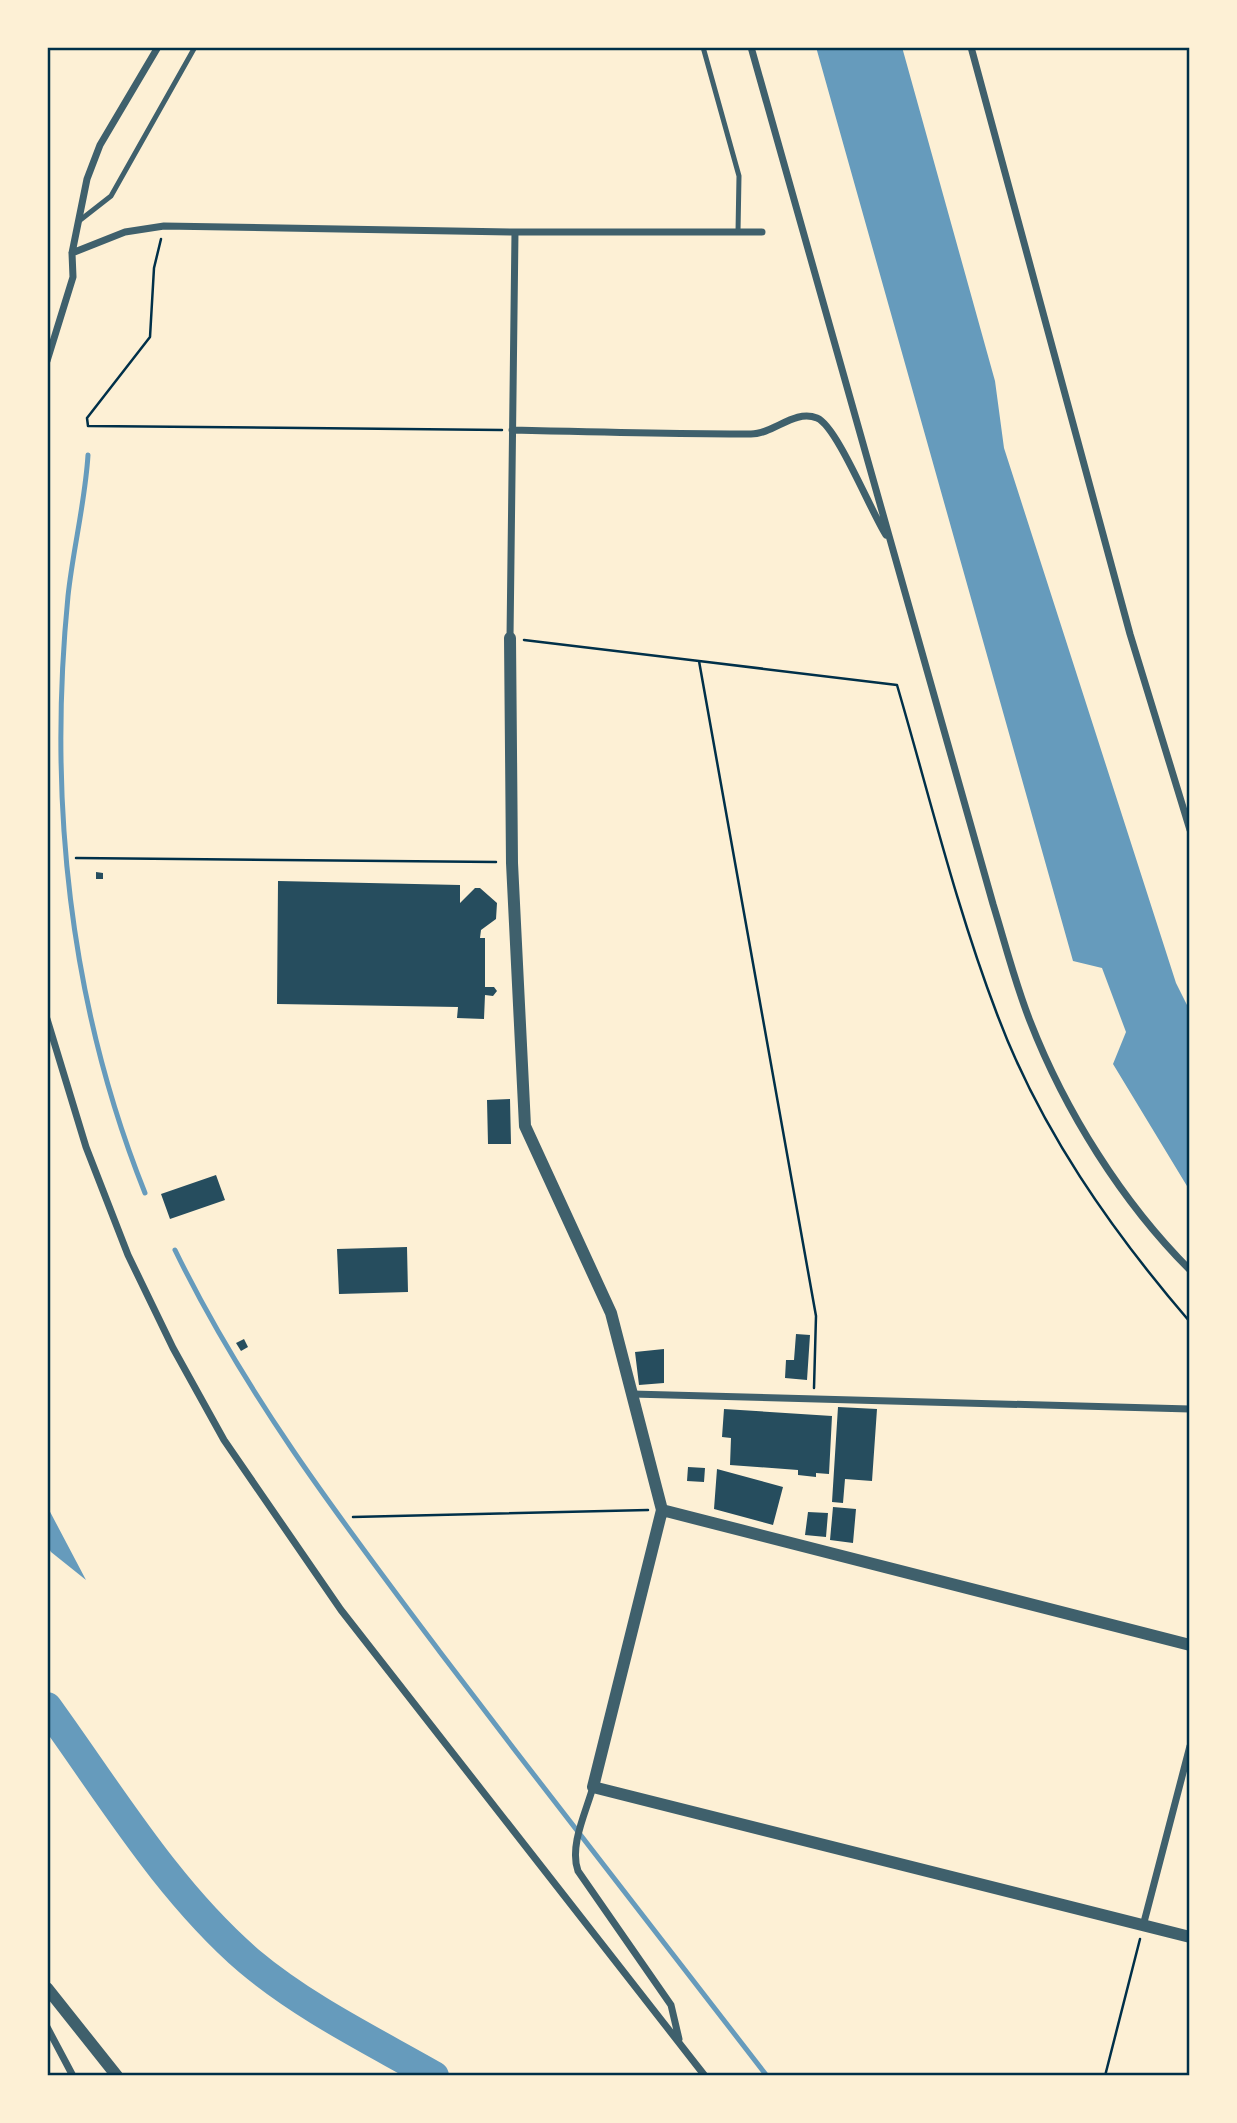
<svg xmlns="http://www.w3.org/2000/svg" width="1237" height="2123" viewBox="0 0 1237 2123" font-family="Manrope,sans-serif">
  <rect width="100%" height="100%" fill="#fdf0d5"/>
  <!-- water -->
  <path fill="#669bbc" d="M816 47H902L995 381 1004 448 1176 983 1190 1011V1191L1113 1064 1126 1032 1102 968 1073 961Z
    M47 1506 86 1580 51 1552 47 1545Z"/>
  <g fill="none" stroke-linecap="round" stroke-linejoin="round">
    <!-- stream -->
    <path stroke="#669bbc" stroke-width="5" d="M88 455C85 503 73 549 68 596 48 799 69 1003 145 1193
      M175 1250C246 1396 343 1523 440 1652 548 1794 657 1935 767 2076"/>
    <!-- river -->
    <path stroke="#669bbc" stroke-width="30" d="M47 1707C110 1794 167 1890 249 1961 305 2008 371 2040 434 2076"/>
  </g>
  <!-- building -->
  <path fill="#264d5e" d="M96 872 103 873V879H96Z
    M278 881 460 885V903L475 888H480L497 903 496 919 481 930 480 938H485V987H494L497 991 493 996 485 995 484 1019 457 1018 458 1007 277 1004Z
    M510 1099 511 1144H488L487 1100Z
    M216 1175 225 1200 170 1219 161 1194Z
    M407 1247 408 1292 339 1294 337 1249Z
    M796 1334 810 1335 807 1380 785 1378 786 1360H794Z
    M244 1339 248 1347 241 1351 236 1343Z
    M664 1349V1383L639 1385 635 1352Z
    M838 1407 877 1409 872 1481 845 1479 843 1503 832 1502Z
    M724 1409 832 1416 829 1474 816 1473V1477L798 1475V1470L730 1465 731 1438 722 1437Z
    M688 1467 705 1468 704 1482 687 1481Z
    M717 1469 783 1487 773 1525 714 1509Z
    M833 1507 856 1509 853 1543 830 1540Z
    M808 1512 828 1513 826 1537 805 1535Z"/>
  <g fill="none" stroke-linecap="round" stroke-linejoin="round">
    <!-- path -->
    <path stroke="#003049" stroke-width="2.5" d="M161 239 154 268 150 337 87 418 88 426 502 430
      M524 640 699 661 816 1316 814 1388
      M699 661 897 685C929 794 956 907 997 1014 1040 1129 1111 1230 1190 1322
      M76 858 496 862
      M353 1517 648 1510
      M1105 2076 1140 1939"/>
    <!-- service -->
    <path stroke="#3f606c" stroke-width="5" d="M703 47 739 176 738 232
      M79 221 111 196 195 47"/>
    <!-- minor -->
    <path stroke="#3f606c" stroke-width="7" d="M751 47 993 904C1005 943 1015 983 1030 1021 1065 1111 1122 1202 1190 1270
      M971 47 1130 634 1190 830
      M72 253 125 232 164 226 515 232H762
      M47 361 73 277 72 253 87 179 100 145 158 47
      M512 430C592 432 672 434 751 434 774 434 794 409 817 418 837 426 871 512 886 535
      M510 638 515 232
      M47 1019 86 1147 128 1255 173 1348 224 1440 341 1610 705 2076
      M632 1394 1190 1409
      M593 1787C586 1812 569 1846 578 1871L671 2005 679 2039
      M1143 1926 1190 1746
      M47 2027 73 2076"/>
    <!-- tertiary -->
    <path stroke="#3f606c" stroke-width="12" d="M510 638 512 863 525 1126 611 1313 662 1510 593 1787 1190 1937
      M662 1510 1190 1645
      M47 1988 117 2076"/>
  </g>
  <!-- border -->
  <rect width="1237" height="2123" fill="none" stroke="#fdf0d5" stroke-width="98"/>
  <rect x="49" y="49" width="1139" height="2025" fill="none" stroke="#003049" stroke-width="2.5"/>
</svg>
